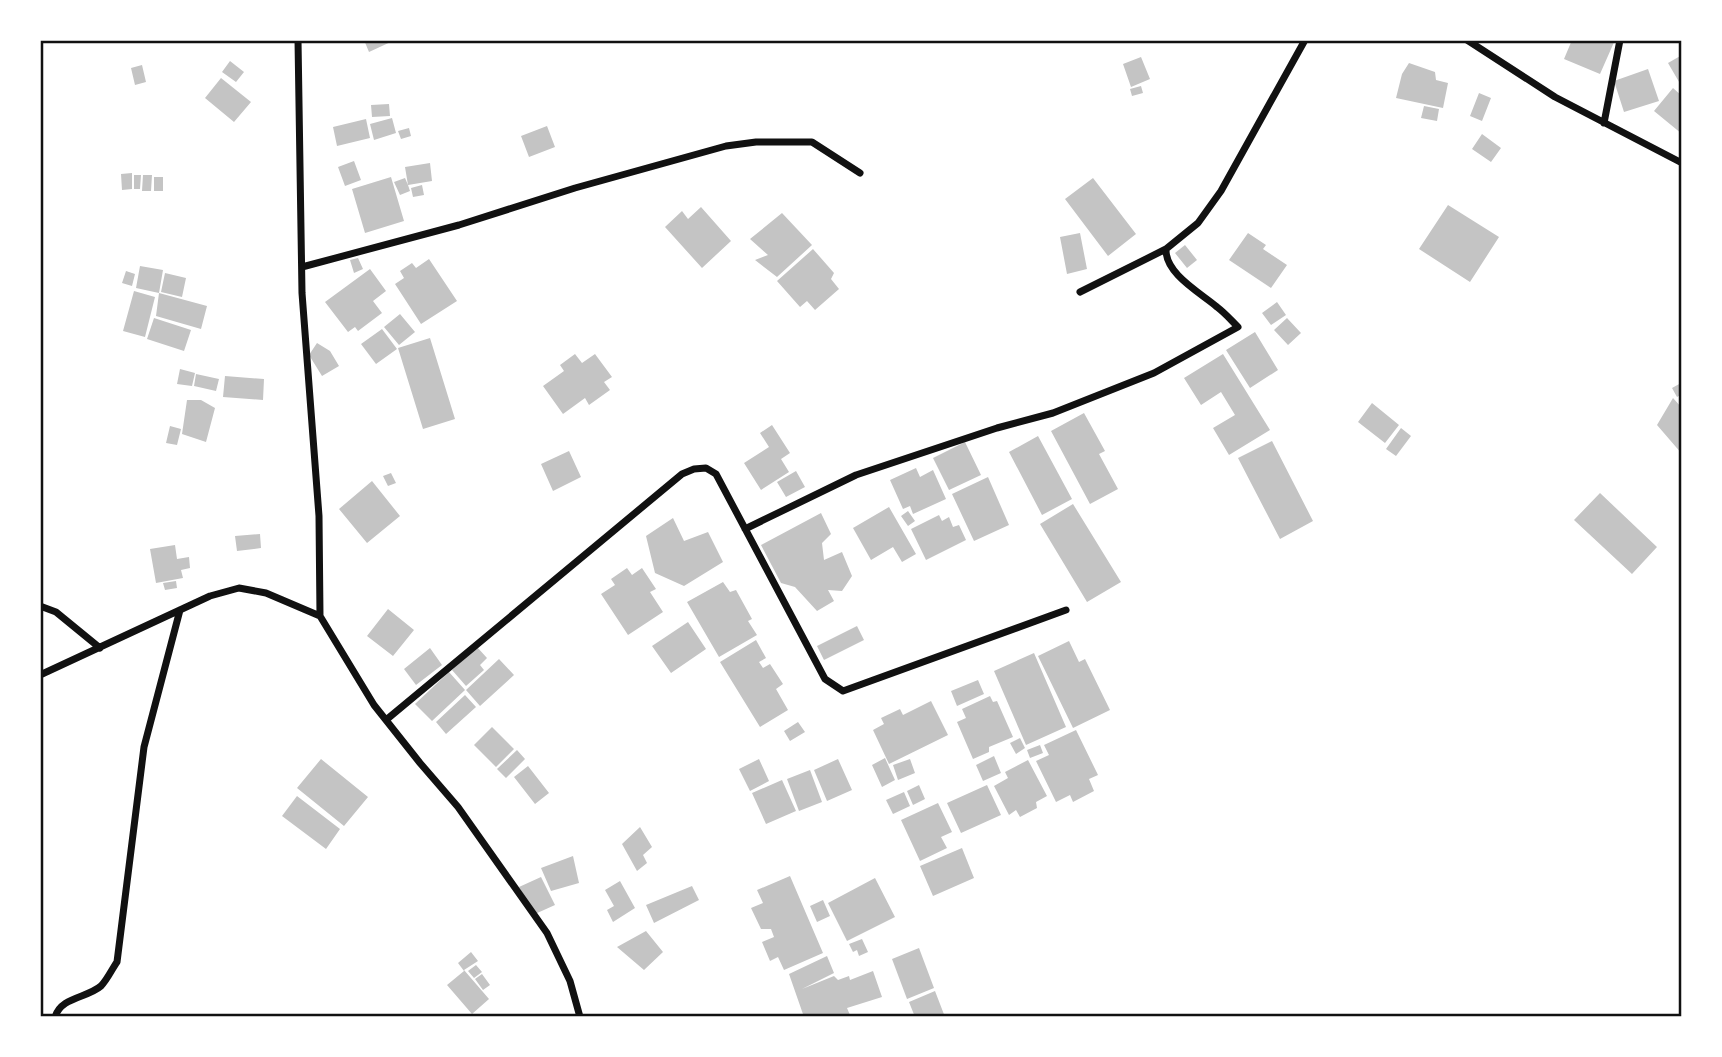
<svg xmlns="http://www.w3.org/2000/svg" width="1722" height="1057" viewBox="0 0 1722 1057" font-family="Montserrat,sans-serif">
  <rect width="100%" height="100%" fill="#fff"/>
  <!-- building -->
  <path fill="#c4c4c4" d="M364 40H395L369 52Z
    M1572 40 1581 43 1583 40H1615L1600 74 1564 59Z
    M1682 55V87L1668 63Z
    M1141 57 1150 79 1131 87 1123 64Z
    M230 61 244 72 236 82 222 72Z
    M1409 63 1435 72 1436 80 1448 83 1443 108 1396 98 1402 74Z
    M142 65 146 82 135 85 131 68Z
    M1648 69 1659 101 1624 112 1614 81Z
    M221 78 251 102 234 122 205 98Z
    M1141 86 1143 93 1132 96 1130 89Z
    M1673 88 1682 96V134L1654 111Z
    M1479 93 1491 98 1482 121 1470 116Z
    M389 104 390 116 372 117 371 105Z
    M1424 106 1439 109 1437 121 1421 118Z
    M392 118 396 133 374 140 370 124Z
    M366 119 370 138 337 146 333 127Z
    M547 126 555 147 529 157 521 136Z
    M409 128 411 136 401 139 398 131Z
    M1482 134 1501 148 1491 162 1472 149Z
    M354 161 361 180 345 186 338 167Z
    M430 163 432 181 408 185 410 191 400 195 394 182 405 178 408 185 405 167Z
    M132 173V189L122 190 121 174Z
    M134 175H141L140 189H134Z
    M143 175H152L151 191H142Z
    M154 177H163V191H154Z
    M391 177 404 221 365 233 352 189Z
    M1093 178 1136 234 1108 256 1065 199Z
    M422 185 424 195 413 197 411 188Z
    M1448 205 1499 237 1470 282 1419 249Z
    M701 207 731 241 702 268 665 227 682 211 688 219Z
    M782 213 812 245 777 277 755 260 768 255 750 239Z
    M1080 233 1087 269 1067 274 1060 237Z
    M1248 233 1266 245 1263 249 1287 265 1271 288 1229 260Z
    M1185 245 1197 260 1187 268 1175 253Z
    M813 249 834 273 831 279 839 289 815 310 807 301 800 307 777 281Z
    M358 258 363 269 354 273 350 260Z
    M429 259 457 301 421 324 395 284 404 278 400 271 412 263 416 268Z
    M140 266 163 270 159 293 136 288Z
    M370 269 386 291 373 301 382 313 358 331 355 327 348 332 325 302Z
    M126 271 135 274 132 286 122 283Z
    M165 273 186 278 182 297 161 292Z
    M134 291 155 297 145 337 123 331Z
    M159 293 207 306 201 329 156 316Z
    M1277 302 1286 315 1271 325 1262 313Z
    M400 314 415 332 399 345 384 327Z
    M154 318 191 330 184 351 147 339Z
    M1287 318 1301 333 1288 345 1274 330Z
    M382 329 397 349 376 364 361 344Z
    M1255 332 1278 370 1250 388 1226 350Z
    M430 338 455 419 423 429 398 348Z
    M317 343 330 351 339 366 322 376 309 355Z
    M575 354 582 363 595 354 612 377 604 382 610 390 589 405 585 398 563 414 543 386 564 371 560 365Z
    M1223 354 1270 430 1229 455 1213 428 1235 415 1221 392 1201 405 1184 378Z
    M180 369 195 373 192 386 177 384Z
    M196 374 219 379 216 391 194 386Z
    M225 376 264 379 263 400 223 397Z
    M1681 383 1682 394 1677 397 1672 388Z
    M1673 398 1682 408V454L1657 425Z
    M187 400H201L215 408 206 442 182 434Z
    M1372 403 1399 425 1385 443 1358 422Z
    M1084 413 1105 451 1099 454 1118 489 1090 504 1051 431Z
    M772 425 790 453 781 459 789 472 761 490 744 463 769 447 760 433Z
    M170 426 181 429 177 445 166 443Z
    M1401 428 1411 436 1396 456 1386 449Z
    M1038 436 1072 499 1042 515 1009 452Z
    M1272 441 1313 521 1280 539 1238 458Z
    M965 442 981 475 949 490 933 458Z
    M569 451 581 477 553 491 541 464Z
    M916 468 920 477 933 470 946 499 913 514 910 506 903 509 890 480Z
    M796 471 805 487 786 497 777 482Z
    M391 473 396 483 388 486 383 476Z
    M988 477 1009 525 974 541 952 494Z
    M372 481 400 516 367 543 339 509Z
    M1600 493 1657 547 1632 574 1574 520Z
    M1073 504 1121 582 1087 602 1040 524Z
    M889 507 916 554 902 562 893 547 871 560 853 528Z
    M908 511 915 521 908 526 901 516Z
    M821 513 831 534 822 543 824 560 842 552 852 576 842 591 828 590 834 601 817 611 795 587 781 583 761 545Z
    M939 515 942 521 949 517 953 527 959 525 966 540 926 560 911 529Z
    M673 518 684 541 708 532 723 562 684 586 655 573 646 536Z
    M260 534 261 548 237 551 235 536Z
    M175 545 177 559 189 557 190 568 181 570 183 578 156 583 150 549Z
    M627 568 632 575 642 568 656 589 650 592 663 612 628 635 601 594 615 585 611 579Z
    M176 581 177 588 165 590 163 583Z
    M723 582 730 592 736 590 752 619 748 621 757 635 719 657 687 602Z
    M388 609 414 630 393 656 367 636Z
    M688 622 706 649 671 673 652 646Z
    M857 626 864 640 824 660 817 646Z
    M756 640 766 658 759 662 763 668 770 664 783 684 776 689 788 710 760 727 720 662Z
    M1069 641 1079 662 1085 659 1110 710 1073 728 1038 656Z
    M477 647 487 658 480 665 484 670 466 686 452 670Z
    M430 648 442 665 416 685 404 669Z
    M1034 653 1066 727 1026 745 994 671Z
    M499 659 514 675 480 706 466 690Z
    M449 672 465 690 432 721 415 704Z
    M978 680 984 694 957 706 951 691Z
    M465 695 476 707 446 734 436 722Z
    M990 696 993 702 997 701 1013 737 989 747V752L973 759 957 722 966 718 962 709Z
    M931 701 948 735 889 764 873 730 884 724 881 718 900 709 903 715Z
    M798 722 805 732 790 741 784 731Z
    M492 727 514 749 496 767 474 745Z
    M1076 730 1098 775 1089 779 1094 791 1073 802 1070 795 1056 802 1036 761 1049 755 1044 745Z
    M1020 738 1025 748 1016 754 1010 743Z
    M1040 745 1043 753 1030 758 1027 750Z
    M517 750 525 759 506 778 497 769Z
    M994 756 1001 773 983 781 976 765Z
    M885 758 895 780 882 787 872 765Z
    M321 759 368 797 344 826 297 788Z
    M759 759 769 781 750 791 739 769Z
    M838 759 852 790 827 801 814 770Z
    M910 759 915 773 898 780 893 765Z
    M1028 760 1047 796 1036 802 1037 808 1020 817 1016 810 1009 815 994 786 1008 778 1005 772Z
    M528 766 549 793 535 804 514 777Z
    M810 770 822 802 799 811 787 779Z
    M782 780 796 811 766 824 752 793Z
    M919 785 925 799 913 805 907 791Z
    M987 785 1001 815 961 833 947 803Z
    M904 792 910 806 893 814 886 800Z
    M297 796 340 829 326 849 282 816Z
    M938 803 952 832 941 837 947 848 920 861 901 820Z
    M640 827 652 847 643 855 647 863 637 871 622 844Z
    M962 848 974 878 933 896 920 866Z
    M573 856 579 883 551 891 541 868Z
    M790 876 823 953 784 970 778 957 770 961 762 942 774 937 771 929H761L751 908 763 903 757 890Z
    M541 877 555 905 535 914 519 887Z
    M875 878 895 917 847 941 828 903Z
    M620 881 635 908 613 922 607 910 614 906 605 890Z
    M692 886 699 900 654 923 646 905Z
    M823 900 830 916 817 922 810 906Z
    M646 931 663 952 644 970 617 947Z
    M862 939 868 952 859 956 857 950 853 952 849 944Z
    M919 948 934 988 907 999 892 959Z
    M471 952 478 961 464 970 489 999 472 1014 447 985 464 971 458 963Z
    M827 956 834 973 802 989 834 976 838 980 849 976 850 980 873 971 882 997 847 1008 850 1015 847 1017H804L789 974Z
    M476 965 482 972 474 978 468 971Z
    M482 974 490 985 483 990 475 979Z
    M935 991 945 1017H915L909 1002Z"/>
  <g fill="none" stroke-linecap="round" stroke-linejoin="round">
    <!-- minor -->
    <path stroke="#111" stroke-width="7" d="M298 40 302 293 319 516 320 616 374 705 420 763 458 807 547 933 570 981 580 1017
      M1467 40 1555 97 1682 163
      M1604 123 1620 40
      M1166 249 1198 223 1221 191 1305 40
      M302 267 459 225 575 188 726 146 756 142H812L860 173
      M745 529 856 475 997 428 1053 413 1154 373 1238 327C1231 320 1225 313 1217 307 1201 293 1165 274 1166 249L1080 292
      M40 606 56 612 100 648
      M40 675 210 596 239 588 266 593 320 616
      M386 720 682 474 694 469 706 468 716 474 825 679 843 691 1066 610
      M55 1017C61 997 87 998 101 986 107 980 112 969 117 962L144 747 180 610"/>
  </g>
  <!-- border -->
  <rect width="1722" height="1057" fill="none" stroke="#ffffff" stroke-width="84"/>
  <rect x="42" y="42" width="1638" height="973" fill="none" stroke="#111" stroke-width="2.5"/>
</svg>
